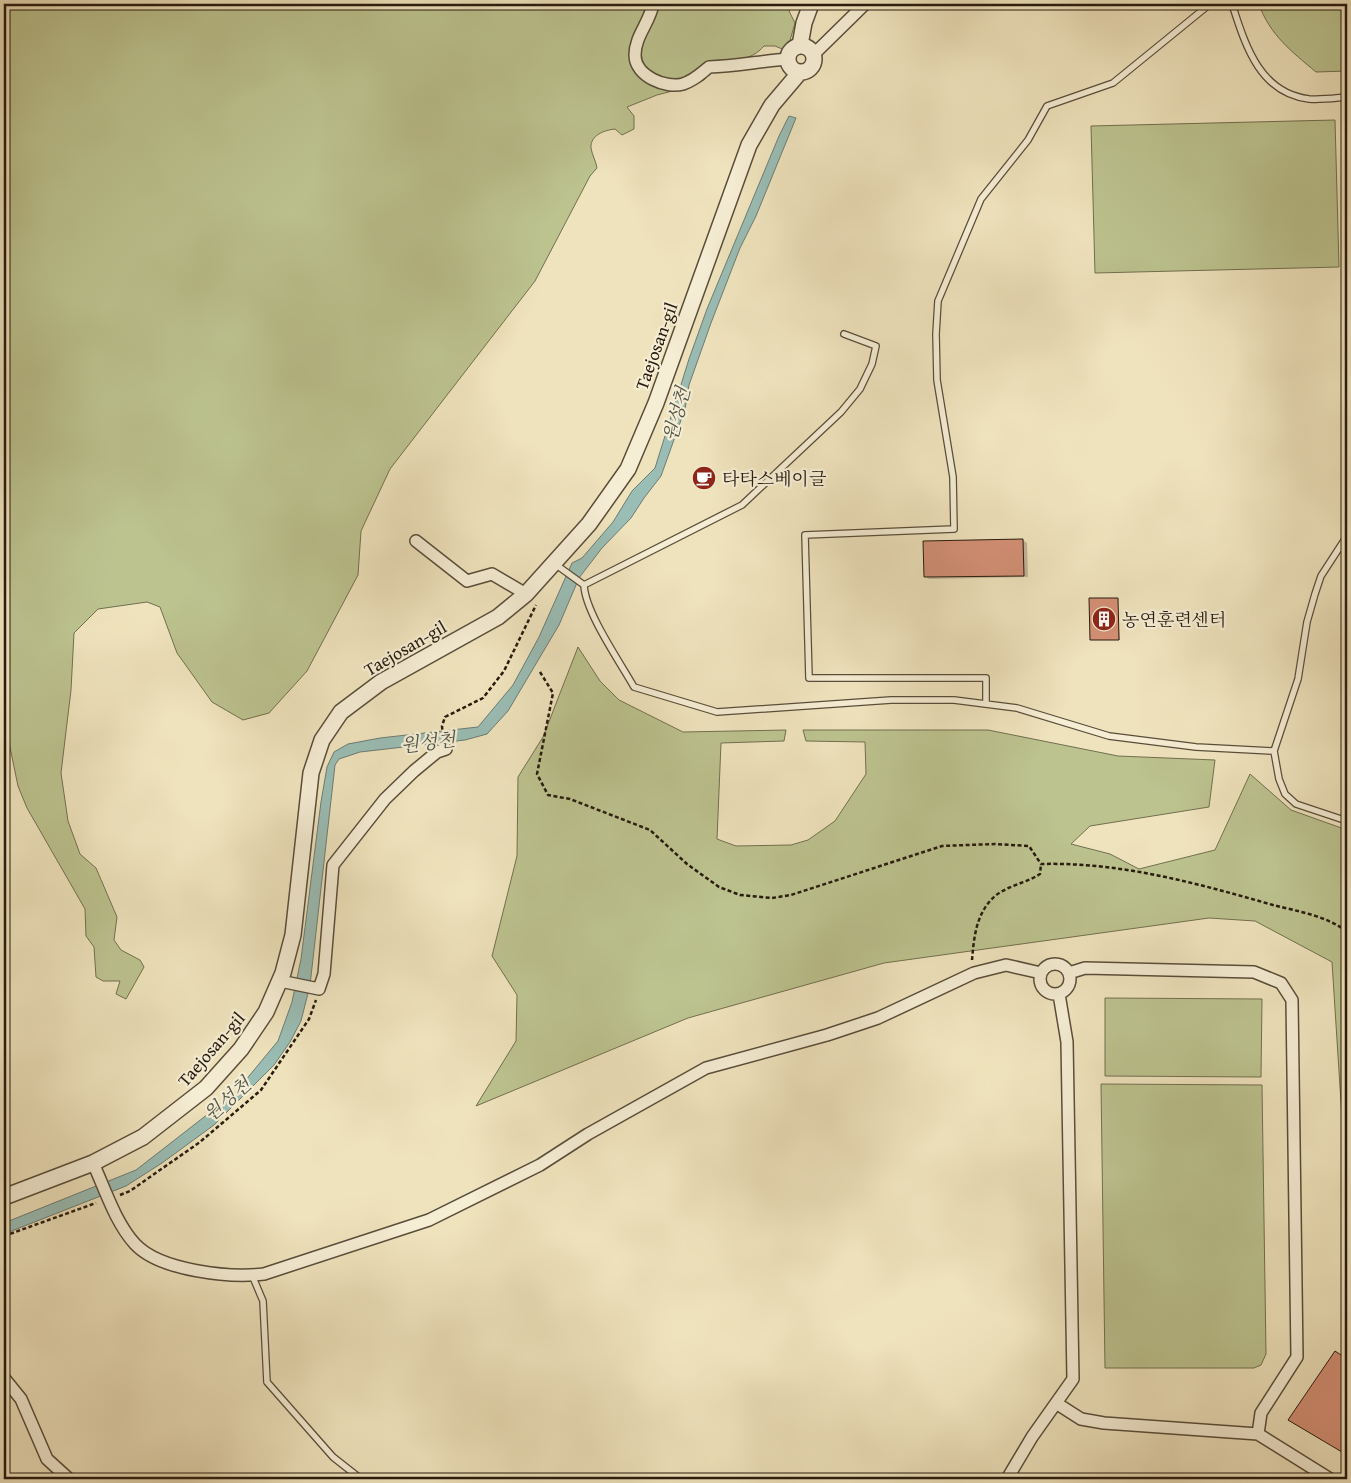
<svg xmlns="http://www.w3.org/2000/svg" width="1351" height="1483" viewBox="0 0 1351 1483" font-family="'Gentium Book Plus','Noto Serif KR',serif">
  <rect width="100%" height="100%" fill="#efe3bd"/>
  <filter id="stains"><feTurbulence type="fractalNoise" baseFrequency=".004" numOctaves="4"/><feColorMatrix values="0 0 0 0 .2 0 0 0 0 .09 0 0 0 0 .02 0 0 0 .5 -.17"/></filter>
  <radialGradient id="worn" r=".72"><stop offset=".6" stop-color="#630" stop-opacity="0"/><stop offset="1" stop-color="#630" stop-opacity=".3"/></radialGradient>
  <!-- green -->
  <path fill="#bcc38f" stroke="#726f4f" d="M4 4H796L789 11 795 23 787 51 775 46H764C751 61 735 60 717 60L713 71 704 80 692 86 657 95 627 107 634 116V129L622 135 615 129C605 130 590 135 591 148 592 155 596 161 597 168L590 176 535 281 390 469 361 531 358 575 307 671 269 713 243 720 212 702 177 653 160 607 147 602 98 609 74 633 71 690 61 773 68 821 80 854 96 868 117 917 114 940 121 950 140 960 144 967 126 999 116 994 120 981H103L96 977 94 947 86 936 85 909 27 808 18 786 7 733 4 685Z
    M1259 4H1347V71L1316 72C1292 52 1269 34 1259 4Z
    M1335 120 1339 267 1095 273 1091 126Z
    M578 647 600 681 619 700 683 732 786 730 784 741 721 743 717 839 736 846 791 845 808 840 835 821 866 774 865 742 806 741 803 730H988L1118 756 1215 760 1209 807 1090 826 1071 844 1110 854 1139 869 1215 850 1250 774 1291 810 1347 830V1196L1332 962 1255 921 1209 918 884 963 688 1018 476 1106 516 1041 517 995 492 956 517 856 518 777 543 737Z
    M1105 998 1262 999 1261 1077 1105 1076Z
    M1101 1084 1262 1085 1266 1354 1261 1365 1254 1368H1105Z"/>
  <!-- water -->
  <path fill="#9abdb5" stroke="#6c7c73" d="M789 116 796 118 756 216 740 248 711 323 689 385 685 409 661 476 644 498 631 518 602 548 579 578 559 625 508 711 487 734 465 740 360 752 339 759 335 765 310 985 301 1021 290 1042 274 1065 214 1125 162 1163 126 1186 4 1234V1223L136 1170 235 1093 278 1041 292 1002 301 959 321 802 327 767 334 752 348 744 380 738 478 727 513 685 539 637 572 563 582 558 613 522 632 491 655 468 689 359 707 309 779 136Z"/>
  <!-- shadow -->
  <path fill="#0003" d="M1023 540 1027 543 1028 577 929 579 925 576Z
    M1117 599 1120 640H1091Z
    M1335 1353 1347 1360V1454L1290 1419Z"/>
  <!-- building -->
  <path fill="#d49076" stroke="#271b0f" d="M1023 539 1024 576 924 577 923 541Z
    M1089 598H1118L1119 640H1090Z
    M1335 1351 1347 1359V1455L1288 1420Z"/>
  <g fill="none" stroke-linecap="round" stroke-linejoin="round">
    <!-- service casing -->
    <g stroke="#594d3a" stroke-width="8">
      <path id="service" d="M1232 4C1245 44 1259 93 1309 99 1321 100 1335 98 1347 97
        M1347 536 1321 576 1315 594 1307 622 1298 679 1274 751 1279 779 1285 794 1296 804 1347 821
        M555 564 584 585C585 612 620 662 634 687L717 712 891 700H954L1017 708 1109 736 1196 747 1274 751
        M584 585 742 505 841 412 860 389 872 364 876 346 844 334
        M986 704V678H809L805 535 954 529 953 477 937 380 936 334 938 301 981 199 1028 140 1047 106 1113 83 1210 4
        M252 1275 263 1301 267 1382 333 1457 361 1479"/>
    </g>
    <!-- minor casing -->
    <g stroke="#594d3a" stroke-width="14">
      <path id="minor" d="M653 4C650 22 635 36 635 55 635 76 666 89 683 84 695 80 700 74 709 67 736 66 761 61 788 59
        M814 54 865 4
        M416 541 467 581 492 574 526 594
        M1040 979a15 15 0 1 1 30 0a15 15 0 1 1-30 0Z
        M1069 973 1085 968 1254 972 1281 983 1292 1000 1297 1357 1261 1413 1258 1434
        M280 981 319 989 324 974 333 865 385 799 414 771 437 752 446 749
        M93 1163C105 1189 115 1222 135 1244 160 1271 230 1278 264 1274L429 1220 540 1165 588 1134 706 1068 827 1035 878 1018 974 973 1006 965 1041 973
        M4 1378 21 1399 47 1459 69 1479
        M1056 1403 1081 1419 1104 1423 1258 1434 1330 1479
        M1007 1479 1032 1437 1073 1379 1067 1042 1059 994"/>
    </g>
    <!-- tertiary casing -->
    <g stroke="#594d3a" stroke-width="18">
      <path id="tertiary" d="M800 45 804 23 811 4
        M788 59a13 13 0 1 1 26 0a13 13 0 1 1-26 0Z
        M4 1197 93 1163 143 1137 206 1088 241 1049 266 1012 283 973 293 935 311 773 322 740 341 712 381 682 498 617 526 594 589 524 628 469 656 403 749 145 772 105 800 72"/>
    </g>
    <!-- path -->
    <path stroke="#271b0f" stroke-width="2.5" stroke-dasharray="4 2.5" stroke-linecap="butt" d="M540 672 553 693 537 774 548 795 570 799 650 830 687 864 719 887 740 895 772 898 791 895 942 846 995 844 1029 846 1041 864C1121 862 1196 883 1273 905 1296 911 1328 916 1347 932
      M443 736 442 726 445 717 483 698 504 671 536 605
      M972 960C974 937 976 913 995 896 1007 886 1026 883 1040 874L1041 864
      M120 1195 130 1191 200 1142 261 1090 309 1019 316 1000
      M4 1236 96 1203"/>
    <!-- service -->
    <use href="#service" stroke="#f5edd4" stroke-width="5.5"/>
    <!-- minor -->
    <use href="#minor" stroke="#f5edd4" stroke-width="11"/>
    <!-- tertiary -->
    <use href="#tertiary" stroke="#f5edd4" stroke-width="15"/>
  </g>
  <!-- icons -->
  <defs>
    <g id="cafe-disc" transform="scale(1.25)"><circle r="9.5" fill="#8f2418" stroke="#f5edd4"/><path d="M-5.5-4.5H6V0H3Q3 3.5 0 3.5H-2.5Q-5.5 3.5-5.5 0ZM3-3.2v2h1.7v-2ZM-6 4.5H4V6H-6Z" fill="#fff"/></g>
    <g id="building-disc" transform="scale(1.25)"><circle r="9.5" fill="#8f2418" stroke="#f5edd4"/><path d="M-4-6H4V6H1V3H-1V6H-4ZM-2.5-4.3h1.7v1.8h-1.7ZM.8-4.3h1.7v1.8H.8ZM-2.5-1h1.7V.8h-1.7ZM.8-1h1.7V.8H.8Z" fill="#fff"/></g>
  </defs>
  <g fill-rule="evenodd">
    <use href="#cafe-disc" x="704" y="478"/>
    <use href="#building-disc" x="1104" y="619"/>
  </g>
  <g text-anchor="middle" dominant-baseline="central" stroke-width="4.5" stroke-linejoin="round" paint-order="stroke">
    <!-- street labels -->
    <g font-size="18" fill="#271b0f" stroke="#f5edd4">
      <text transform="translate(656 346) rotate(-70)">Taejosan-gil</text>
      <text transform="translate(405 648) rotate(-30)">Taejosan-gil</text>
      <text transform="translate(211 1049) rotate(-49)">Taejosan-gil</text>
    </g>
    <!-- poi labels -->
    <g font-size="18" fill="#271b0f" stroke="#f5edd4" text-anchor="start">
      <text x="722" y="478">타타스베이글</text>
      <text x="1122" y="619">농연훈련센터</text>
    </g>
    <!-- water labels -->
    <g font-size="19" font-style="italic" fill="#4f5449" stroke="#f5edd4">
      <text transform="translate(676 414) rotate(-75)">원성천</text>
      <text transform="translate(428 742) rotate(-7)">원성천</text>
      <text transform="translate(227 1099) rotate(-41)">원성천</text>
    </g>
  </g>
  <!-- margin -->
  <rect width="1351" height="1483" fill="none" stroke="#efe3bd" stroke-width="20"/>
  <rect x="5" y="5" width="1341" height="1473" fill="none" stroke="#271b0f" stroke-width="2.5"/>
  <rect x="10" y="10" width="1331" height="1463" fill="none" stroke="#271b0f"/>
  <rect width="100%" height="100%" filter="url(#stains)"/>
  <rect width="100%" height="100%" fill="url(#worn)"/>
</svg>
